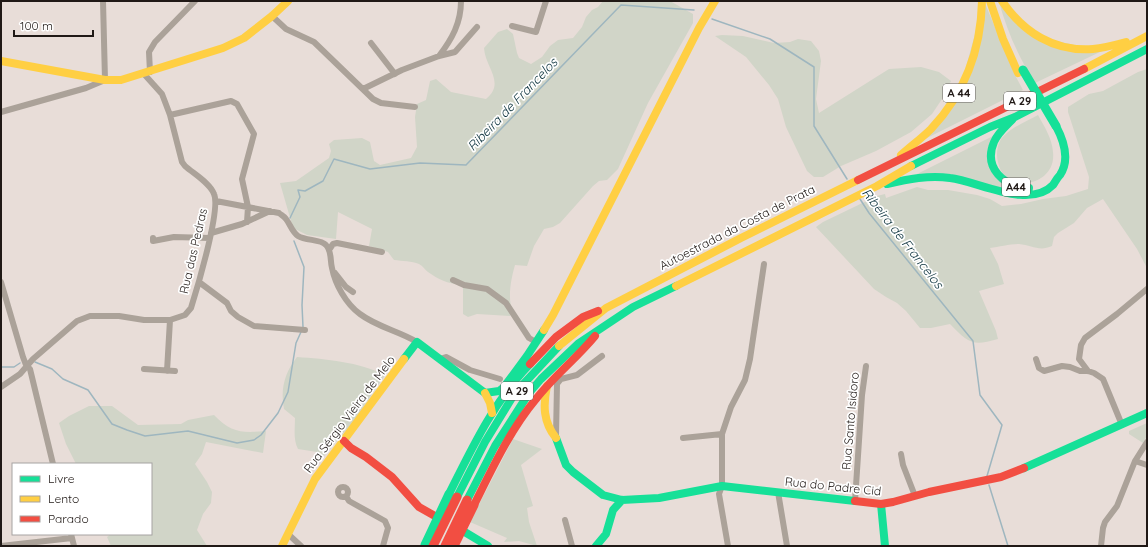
<svg xmlns="http://www.w3.org/2000/svg" width="1148" height="547" viewBox="0 0 1148 547" font-family="Quicksand,sans-serif">
  <rect width="100%" height="100%" fill="#e8ddd8"/>
  <!-- green -->
  <path fill="#d1d5c8" d="M603 1H670L693 14V23L648 103 618 169 607 180 599 181 593 186 560 223 553 227 544 229 534 246 527 266 515 265C511 279 507 299 513 312L510 316 477 314 468 317 463 314V284C450 285 439 280 428 272 425 270 423 266 419 264 412 261 402 261 394 260L388 252 369 246 372 229 338 212 336 239 307 235 293 228 280 183 296 181 329 158 331 151 329 144 334 140 362 138 370 142 374 161 380 165 411 158 417 147 415 117 417 104 426 100 430 81 436 79 451 92 486 99C506 83 485 67 484 48L498 32 507 29 513 34 517 53 519 58 531 64 542 57 550 46 558 40 573 38 582 27 586 17 592 10 598 7Z
    M984 1 1015 75 1023 90 923 140 957 100Z
    M999 2 1029 35 1102 51 1035 83C1019 58 1007 31 999 2Z
    M722 35 743 36 774 43 790 42 798 39 811 41 819 51 821 61 816 99 819 113 889 69 921 67 939 72 951 81 942 99 932 114 911 132 876 151 841 166 823 177H814L807 171 786 127 778 99 769 85 746 57 715 36Z
    M1147 69V268L1137 249 1103 199 1087 208 1074 223 1058 233 1054 237 1052 246C1039 252 1032 245 1019 244 1010 244 999 247 990 248L998 264 1004 284 979 291 996 331 998 339C971 347 968 342 950 324L931 328H920L906 311 897 303 886 297 874 289 816 227 823 222 877 196 885 194 886 198 917 187 928 190H948L977 195 990 199 1002 206 1021 204 1043 199 1066 196 1088 189 1089 177 1068 112V107L1089 94 1103 91 1138 72Z
    M1038 115C1044 126 1052 138 1053 152 1057 187 1004 195 998 162 996 155 997 147 1000 141 1007 129 1026 122 1038 115Z
    M993 136 987 150 1011 189 917 174Z
    M297 357C326 359 359 362 385 375L354 421 324 456 317 452 298 449C293 440 295 428 295 418L284 409C280 389 285 372 297 357Z
    M89 406H112L138 425 181 424 188 420 214 415C231 433 242 433 266 431L263 453 206 442 202 454 195 464 207 482 212 492 211 503 203 514 197 530 207 546H111L107 537 111 534H151V464H76L66 444 59 423 69 416Z
    M1147 423V436L1143 443 1129 434V431Z
    M513 439 542 449 521 465 533 506 527 508 529 522 537 546 519 541 504 542 507 538 470 522Z"/>
  <g fill="none" stroke-linecap="round" stroke-linejoin="round">
    <!-- stream -->
    <path stroke="#9eb6bf" stroke-width="1.5" d="M712 19 770 39 814 67V126L847 179
      M860 199 869 213 973 341 980 395 1002 425 987 476
      M290 218 300 197 298 190 305 191 323 181 334 159 370 169 420 163 466 165 621 5 694 10
      M294 241 304 267 302 305 303 327
      M35 362 52 369 63 379 88 390 112 424 127 430 145 436 188 431 237 443 254 440 261 435 278 413 288 392 296 343 301 332
      M1 367H14L20 363
      M989 485 1008 546"/>
    <!-- street -->
    <path stroke="#aba299" stroke-width="6" d="M272 16 286 29 314 42 373 99 381 103 415 107
      M512 26 536 32 546 1
      M371 43 395 74
      M439 56C452 39 461 23 461 1
      M150 72 149 52 155 42 195 1
      M363 89 402 70 439 56 455 52 477 27
      M1 112 86 88 105 80 103 1
      M170 115 231 101 237 104 254 134 242 179 248 207 247 222
      M216 201 279 213C281 215 284 216 286 219 290 224 292 232 298 236 306 241 321 239 326 245 332 251 330 261 332 268 335 284 346 304 360 314 377 327 399 331 417 342
      M211 233 242 224 270 211
      M153 238V241L174 237 210 238
      M329 250 333 244 337 243 382 252
      M335 273 346 287 353 292
      M453 280 464 285 487 289 506 303 529 338 536 342
      M1 282 23 357 26 365 30 369 53 464
      M199 282 227 303 231 311 238 317 254 326 305 330
      M440 359 446 357 470 370 500 379
      M1036 359 1039 368 1044 371 1062 366 1070 367 1080 371H1088L1094 373 1103 379 1122 425
      M144 369 175 371
      M167 371 170 320
      M1088 371 1079 359 1081 345 1085 338 1117 314 1147 289
      M1 387 20 374 33 359 77 321 90 316H119L144 320H170L185 315 191 308C197 289 221 209 214 194 210 183 194 174 185 166L182 162 170 115 162 94 144 74
      M556 436 557 384 561 379 577 375 602 356
      M683 438 722 434
      M901 454 903 465 915 496
      M1135 461 1147 465
      M338 492a5 5 0 1 1 10 0a5 5 0 1 1-10 0Z
      M778 492 787 546
      M346 496 349 501 385 521 388 528 383 546
      M855 501 862 395 866 366
      M565 520 572 546
      M71 534 74 546
      M288 534 301 546
      M1 546 72 538
      M728 546 719 494 722 486V434L731 407 745 380 750 359 764 264
      M1101 546 1103 528 1105 522 1117 506 1135 461 1147 442"/>
    <!-- fast -->
    <path stroke="#16e098" stroke-width="8" d="M1012 120C1005 127 998 133 994 142 983 168 1004 187 1029 188
      M911 166 990 127 1015 117 1147 49
      M887 184C908 179 929 175 950 178 978 181 1029 210 1053 185 1055 182 1057 178 1060 175 1070 160 1064 141 1056 126
      M404 359 417 342 485 393 499 391 504 387 527 356 544 330
      M556 438 566 465 573 472 603 495 622 500 659 498 722 486 855 501
      M1024 468 1147 413
      M449 494C472 448 494 401 530 364
      M457 497 485 442 515 393 559 346
      M467 500 495 446 529 393 541 379 579 343 633 307 676 286
      M881 504 885 546
      M458 528 488 546
      M596 546 606 534 613 510 622 500"/>
    <!-- slow -->
    <path stroke="#ffcf43" stroke-width="8" d="M990 1 1003 39 1018 73
      M1002 1C1023 32 1054 52 1093 49 1104 48 1115 45 1126 42
      M1 61 105 80H121L223 48 244 38 272 16 288 1
      M1084 69 1147 36
      M901 155C911 146 922 138 931 129 965 93 981 50 982 1
      M676 286 877 186 911 166
      M544 330 553 315 699 28 715 1
      M559 346 606 308 741 238 858 180
      M547 386C543 405 543 422 556 438
      M485 393 490 403 492 413
      M282 546 315 479 404 359"/>
    <!-- jam -->
    <path stroke="#f24e42" stroke-width="8" d="M858 180 1084 69
      M530 364 556 337 583 317 598 311
      M344 441 351 448 366 457 392 477 419 507 442 520
      M855 501 881 504 893 502 929 492 1001 477 1024 468
      M474 505C492 469 510 430 536 399 554 376 577 358 595 336"/>
    <!-- fast-bridge -->
    <path stroke="#16e098" stroke-width="9" d="M1023 70 1056 126
      M425 545 449 494"/>
    <!-- jam-bridge -->
    <path stroke="#f24e42" stroke-width="9" d="M433 546 457 497
      M445 546 467 500
      M454 546 474 505"/>
  </g>
  <g text-anchor="middle" dominant-baseline="central" stroke-width="3.5" stroke-linejoin="round" paint-order="stroke">
    <!-- shield labels -->
    <g fill="#fff" stroke="#635e5c" stroke-width="1">
      <rect x="943" y="84" width="32" height="18" rx="3"/>
      <rect x="1004" y="92" width="32" height="18" rx="3"/>
      <rect x="1002" y="178" width="28" height="18" rx="3"/>
      <rect x="501" y="382" width="32" height="18" rx="3"/>
    </g>
    <g font-size="11" font-weight="bold" fill="#201916">
      <text x="959" y="93">A 44</text>
      <text x="1020" y="101">A 29</text>
      <text x="1016" y="187">A44</text>
      <text x="517" y="391">A 29</text>
    </g>
    <!-- street labels -->
    <g font-size="12" fill="#201916" stroke="#fff">
      <text transform="translate(737 227) rotate(-27)">Autoestrada da Costa de Prata</text>
      <text transform="translate(193 251) rotate(-77)">Rua das Pedras</text>
      <text transform="translate(349 414) rotate(-53)">Rua Sérgio Vieira de Melo</text>
      <text transform="translate(850 421) rotate(-85)">Rua Santo Isidoro</text>
      <text transform="translate(833 486) rotate(6)">Rua do Padre Cid</text>
    </g>
    <!-- water labels -->
    <g font-size="13" font-style="italic" fill="#09303b" stroke="#fff">
      <text transform="translate(512 104) rotate(-46)">Ribeira de Francelos</text>
      <text transform="translate(903 238) rotate(52)">Ribeira de Francelos</text>
    </g>
  </g>
  <!-- border -->
  <rect width="1148" height="547" fill="none" stroke="#201916" stroke-width="4"/>
  <!-- legend -->
  <rect x="12" y="463" width="140" height="72" fill="#ffffff" stroke="#a6a3a2"/>
  <rect x="20" y="476" width="20" height="6" fill="#16e098" stroke="#a6a3a2"/>
  <text x="48" y="483" font-size="12" fill="#201916">Livre</text>
  <rect x="20" y="496" width="20" height="6" fill="#ffcf43" stroke="#a6a3a2"/>
  <text x="48" y="503" font-size="12" fill="#201916">Lento</text>
  <rect x="20" y="516" width="20" height="6" fill="#f24e42" stroke="#a6a3a2"/>
  <text x="48" y="523" font-size="12" fill="#201916">Parado</text>
  <!-- scale -->
  <path d="M14 30v6h79v-6" fill="none" stroke="#201916" stroke-width="2"/>
  <text x="20" y="30" font-size="12" fill="#201916" stroke="#ffffff" stroke-width="3" paint-order="stroke">100 m</text>
</svg>
